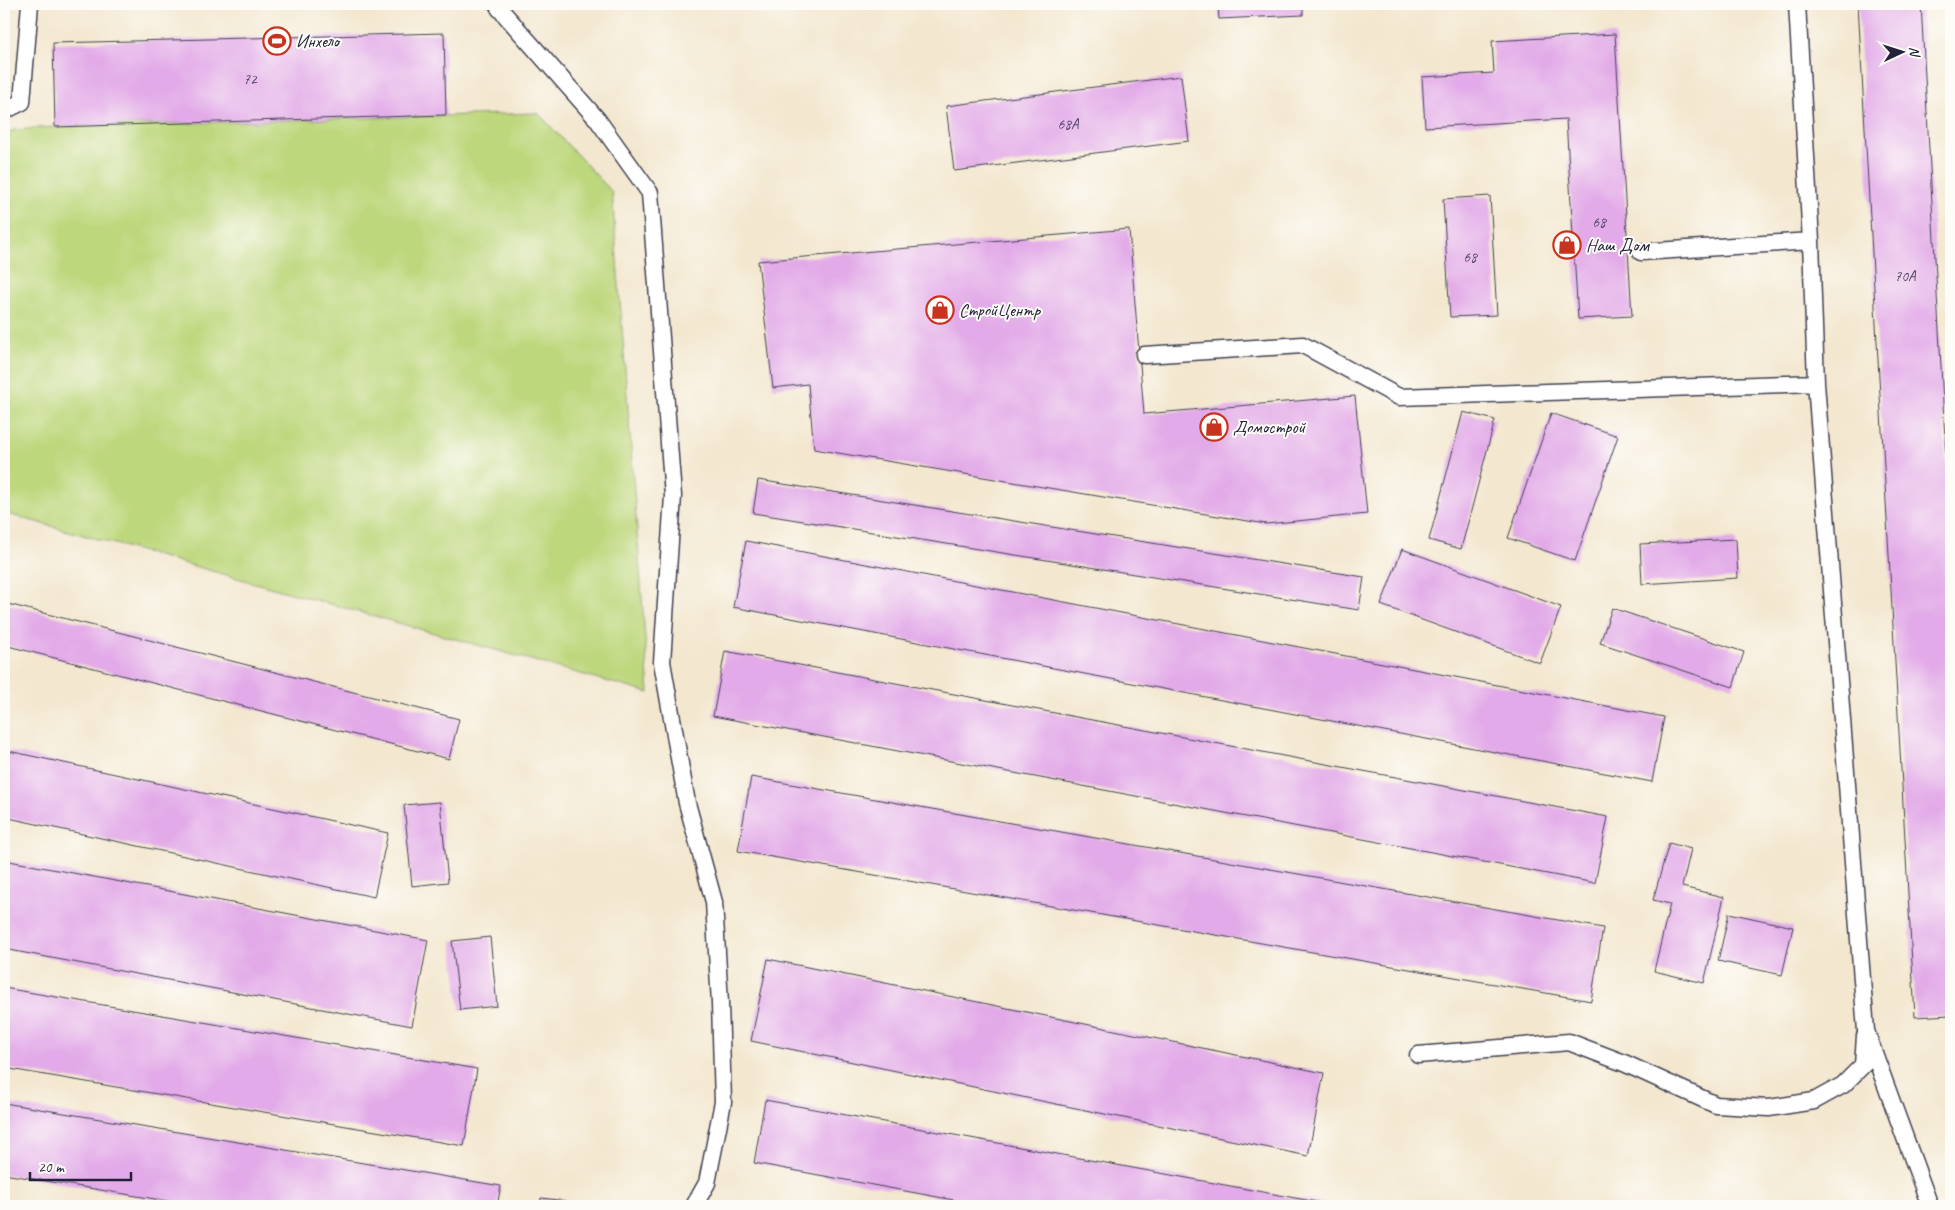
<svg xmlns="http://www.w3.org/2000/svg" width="1955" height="1210" viewBox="0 0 1955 1210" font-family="Caveat,sans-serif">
  <rect width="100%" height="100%" fill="#fdfcf7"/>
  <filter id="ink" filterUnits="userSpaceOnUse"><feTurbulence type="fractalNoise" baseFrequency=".02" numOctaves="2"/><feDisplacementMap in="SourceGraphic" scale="10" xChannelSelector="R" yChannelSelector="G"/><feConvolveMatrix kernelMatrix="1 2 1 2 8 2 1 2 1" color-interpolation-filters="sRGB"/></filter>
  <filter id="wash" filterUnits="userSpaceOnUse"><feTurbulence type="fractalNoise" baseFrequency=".0096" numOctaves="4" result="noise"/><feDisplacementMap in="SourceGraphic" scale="20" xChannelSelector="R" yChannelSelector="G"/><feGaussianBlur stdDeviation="1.12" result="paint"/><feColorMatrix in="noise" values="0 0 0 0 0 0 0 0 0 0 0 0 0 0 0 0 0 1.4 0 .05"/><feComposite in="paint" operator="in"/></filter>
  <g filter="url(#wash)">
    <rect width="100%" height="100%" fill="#f3e7cf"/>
    <!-- green -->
    <path fill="#bdd77c" stroke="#707c5c" d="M538 113 612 192 649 693 4 513V135L14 130 55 127Z"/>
    <g id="blocks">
      <!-- building -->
      <path fill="#e2aae8" d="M1218 4H1303V15L1219 19Z
        M1858 4H1921L1951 548V1015L1915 1017Z
        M444 33 446 115 55 127 53 43Z
        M1615 34 1632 316 1578 319 1566 119 1425 127 1422 77 1494 73 1492 41Z
        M1181 76 1189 141 954 171 946 106Z
        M1490 196 1497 315 1450 317 1443 199Z
        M1129 229 1144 414 1355 396 1367 514 1266 524 814 449 808 384 773 388 758 261Z
        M1463 412 1495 420 1461 549 1429 540Z
        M1551 413 1618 436 1575 561 1508 538Z
        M758 480 1364 577 1359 610 753 513Z
        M1736 539 1738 578 1642 584 1640 544Z
        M746 541 1664 717 1652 782 733 607Z
        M1402 549 1561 607 1540 663 1381 605Z
        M4 603 459 719 449 759 4 645Z
        M1612 608 1744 652 1733 687 1600 643Z
        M725 651 1608 817 1595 883 713 716Z
        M4 750 388 833 374 897 4 817Z
        M751 777 1603 928 1591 1001 738 851Z
        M440 802 448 882 412 886 404 805Z
        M1669 843 1691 849 1682 887 1724 897 1704 983 1654 971 1670 904 1653 900Z
        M4 860 428 940 412 1026 4 949Z
        M1729 913 1793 927 1782 975 1718 961Z
        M490 937 497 1006 460 1010 452 941Z
        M768 959 1324 1073 1308 1156 751 1041Z
        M4 988 477 1069 464 1146 4 1068Z
        M765 1100 1333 1205V1206H986L754 1163Z
        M4 1103 501 1186 497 1206H197L4 1174Z
        M541 1198 567 1201 566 1206H540Z"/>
    </g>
  </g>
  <g filter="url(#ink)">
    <use href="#blocks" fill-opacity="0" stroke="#414051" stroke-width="1"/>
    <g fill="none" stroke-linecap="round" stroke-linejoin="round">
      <!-- lane casing -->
      <g stroke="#414051" stroke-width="19">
        <path id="lane" d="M499 4V8L597 119 650 193 673 496 662 662 687 803 714 902 720 1003 723 1102 707 1183 694 1206
          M4 111 22 102 30 4
          M1641 252 1811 241
          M1144 355 1303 345 1399 397 1816 383 1811 241 1797 4
          M1816 383 1866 1031 1930 1206
          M1418 1055 1569 1042 1624 1063 1716 1105 1769 1108 1814 1101 1843 1085 1863 1065 1865 1036"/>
      </g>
      <!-- lane -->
      <use href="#lane" stroke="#fff" stroke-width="16"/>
    </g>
  </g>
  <!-- icons -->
  <defs>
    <g id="stadium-ring" transform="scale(1.4375)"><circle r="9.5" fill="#fdfcf7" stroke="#c8321e" stroke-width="1.5"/><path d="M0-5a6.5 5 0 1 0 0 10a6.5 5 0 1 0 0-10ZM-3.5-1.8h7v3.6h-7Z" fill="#c8321e"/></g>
    <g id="shop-ring" transform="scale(1.4375)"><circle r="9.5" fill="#fdfcf7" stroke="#c8321e" stroke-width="1.5"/><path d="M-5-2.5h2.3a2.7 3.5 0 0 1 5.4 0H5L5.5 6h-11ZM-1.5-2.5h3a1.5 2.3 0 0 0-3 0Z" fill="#c8321e"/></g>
  </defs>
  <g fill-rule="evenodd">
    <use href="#stadium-ring" x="277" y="41"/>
    <use href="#shop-ring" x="1567" y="245"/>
    <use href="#shop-ring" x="940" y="310"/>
    <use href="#shop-ring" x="1214" y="427"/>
  </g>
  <g text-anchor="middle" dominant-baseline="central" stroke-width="4" stroke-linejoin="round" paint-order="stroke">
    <!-- number labels -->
    <g font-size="15" fill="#524466">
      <text x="250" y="79">72</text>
      <text x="1068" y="124">68А</text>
      <text x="1599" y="222">68</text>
      <text x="1470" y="257">68</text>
      <text x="1905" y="276">70А</text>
    </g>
    <!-- poi labels -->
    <g font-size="18" fill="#22223b" stroke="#fdfcf7" text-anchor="start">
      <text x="296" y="41">Инхело</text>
      <text x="1586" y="245">Наш Дом</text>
      <text x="959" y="310">СтройЦентр</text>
      <text x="1233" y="427">Домострой</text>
    </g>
  </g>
  <!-- margin -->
  <rect width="1955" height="1210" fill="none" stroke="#fdfcf7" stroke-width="20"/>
  <!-- north arrow -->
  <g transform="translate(1902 52) rotate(86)" stroke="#fdfcf7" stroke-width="4" paint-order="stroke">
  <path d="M0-4L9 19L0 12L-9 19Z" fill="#22223b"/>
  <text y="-8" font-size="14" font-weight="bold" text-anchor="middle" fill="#22223b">N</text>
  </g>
  <!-- scale -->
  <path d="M30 1172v8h101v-8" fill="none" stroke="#22223b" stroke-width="2.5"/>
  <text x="38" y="1172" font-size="15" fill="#22223b" stroke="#fdfcf7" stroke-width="4" paint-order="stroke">20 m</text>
</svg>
